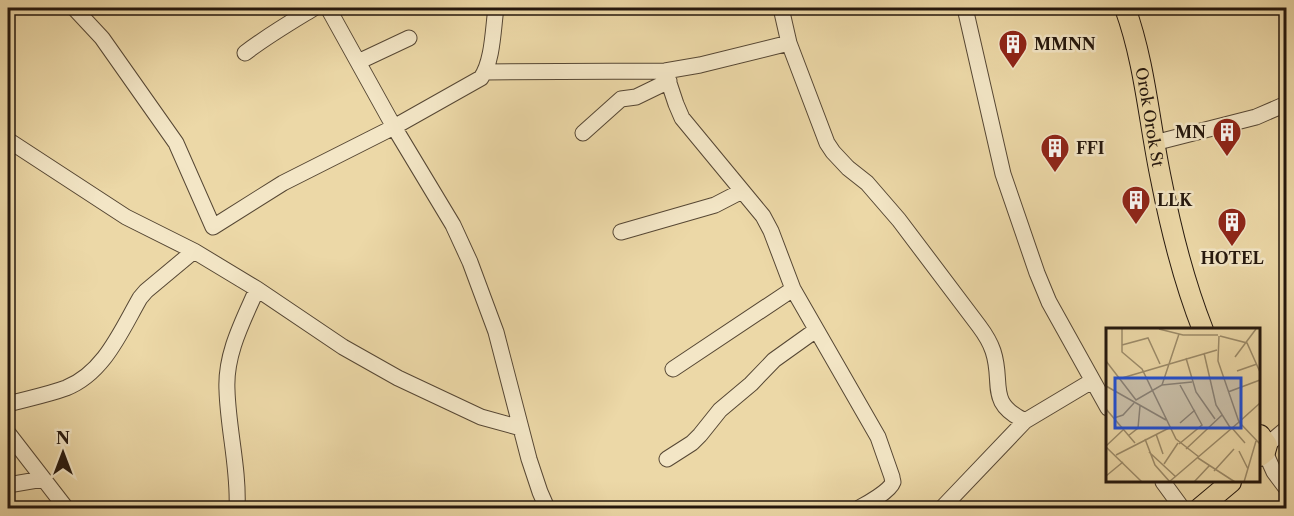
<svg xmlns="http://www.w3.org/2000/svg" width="1294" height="516" viewBox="0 0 1294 516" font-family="'Libre Caslon Text',serif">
  <rect width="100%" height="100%" fill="#ecd8a7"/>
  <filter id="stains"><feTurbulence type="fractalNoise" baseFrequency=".00333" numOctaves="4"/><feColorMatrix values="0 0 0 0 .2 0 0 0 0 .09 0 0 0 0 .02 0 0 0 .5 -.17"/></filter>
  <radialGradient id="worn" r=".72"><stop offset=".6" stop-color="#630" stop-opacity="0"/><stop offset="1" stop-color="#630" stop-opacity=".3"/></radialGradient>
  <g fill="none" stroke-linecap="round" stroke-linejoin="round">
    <!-- minor casing -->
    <g stroke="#564734" stroke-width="17">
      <path id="minor" d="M74 8 102 38 176 143 213 227 283 183 394 127 481 78C493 61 493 28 496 8
        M328 8 394 127 453 225 470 262 496 332 529 459 540 492 547 508
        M781 8 789 43 827 143 833 152 848 168 867 183 899 220 979 326C985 334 990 342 993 351 1004 384 986 402 1025 421
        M965 8 1003 174 1037 273 1049 302 1108 408
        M245 53C267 36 291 22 314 8
        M358 62 409 38
        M665 71 676 104 682 118 763 216 771 231 793 289 878 437 892 477C892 479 893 481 893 482 890 491 867 504 859 508
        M485 72 665 71 700 65 789 43
        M583 133 621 99 636 97 669 81
        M8 140 126 217 194 251 257 289 343 347 398 378 481 417 521 428
        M1154 143 1256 117 1286 104
        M621 232 715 205 742 191
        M673 369 793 289
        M8 404C26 399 47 395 66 388 104 373 121 331 140 298L146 291 194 251
        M8 433 66 508
        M1267 445 1286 429
        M1265 452 1274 472 1286 488
        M667 459 692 443 700 435 720 410 751 384 774 360 816 330
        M1163 482 1182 508
        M8 485 43 479
        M237 508C239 469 228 429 227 390 225 354 243 321 257 289
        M942 508 1025 421 1092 381"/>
    </g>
    <!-- major casing -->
    <g stroke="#24170d" stroke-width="22">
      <g id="major">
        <path id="s1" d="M1125 8C1145 63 1149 122 1161 179 1171 230 1184 282 1203 330"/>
        <path d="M1260 435 1267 445 1265 452 1260 456"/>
        <path d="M1200 508 1231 482"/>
      </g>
    </g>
    <!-- minor -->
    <use href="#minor" stroke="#f3e6c6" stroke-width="15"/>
    <!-- major -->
    <use href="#major" stroke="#ecd8a7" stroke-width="20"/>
  </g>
  <!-- icons -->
  <defs>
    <g id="building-pin" transform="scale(1.5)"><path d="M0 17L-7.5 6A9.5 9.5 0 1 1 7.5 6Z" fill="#8f2418" stroke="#f3e6c6"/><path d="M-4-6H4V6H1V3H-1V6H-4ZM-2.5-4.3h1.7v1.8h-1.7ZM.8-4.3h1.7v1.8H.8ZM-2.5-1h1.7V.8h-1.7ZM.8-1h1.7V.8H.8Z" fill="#fff"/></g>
  </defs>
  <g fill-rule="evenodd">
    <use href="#building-pin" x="1013" y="44"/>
    <use href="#building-pin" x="1227" y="132"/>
    <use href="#building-pin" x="1055" y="148"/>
    <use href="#building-pin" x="1136" y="200"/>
    <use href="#building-pin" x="1232" y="222"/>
  </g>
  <g text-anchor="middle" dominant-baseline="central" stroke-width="5" stroke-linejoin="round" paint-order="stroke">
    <!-- poi labels -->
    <g font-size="16" font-weight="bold" fill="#24170d" stroke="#f3e6c6" text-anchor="start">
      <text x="1034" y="44">MMNN</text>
      <text x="1206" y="132" text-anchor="end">MN</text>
      <text x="1076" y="148">FFI</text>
      <text x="1157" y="200">LLK</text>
      <text x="1232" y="258" text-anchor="middle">HOTEL</text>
    </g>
    <!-- street labels -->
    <g font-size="16" fill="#24170d" stroke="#f3e6c6">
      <text stroke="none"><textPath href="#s1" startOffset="112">Orok Orok St</textPath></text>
    </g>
  </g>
  <!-- overview -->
  <g transform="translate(1106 328)">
    <rect width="154" height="154" fill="#ecd8a7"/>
    <path fill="none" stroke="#9c8b69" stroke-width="1.5" d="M16 1V24L36 41 70 111 93 129M53 1 77 7H112M114 8 141 15 154 44M16 17 42 10 54 36M98 25 110 77 125 101M129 29 150 1M80 30 90 64 109 91M0 33 30 72 56 57 73 6M131 43 151 36M16 50 111 22M56 57 86 54M0 58 60 92M122 64 154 52M0 81 29 115M8 90 17 87 28 75M133 94 154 116M133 94 154 75M74 95 89 82M126 100 139 115M50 106 57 126M22 108 32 100 34 78M39 111 49 137 64 154M73 116 96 97 74 57M0 118 17 102M0 119 36 154M80 121 116 87M133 123 142 141M43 124 70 149M10 127 63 100M92 130 129 154M58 136 72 115M108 143 128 121M0 148 17 134M63 154 133 94 112 33 113 8M88 154 103 138M138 154 150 113"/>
    <path fill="#1d4ed8" fill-opacity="0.15" stroke="#1d4ed8" stroke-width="3" d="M9 50H135V100H9Z"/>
    <rect width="154" height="154" fill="none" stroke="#24170d" stroke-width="3"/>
  </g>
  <!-- margin -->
  <rect width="1294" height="516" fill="none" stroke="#ecd8a7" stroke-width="30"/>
  <rect x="9" y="9" width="1276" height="498" fill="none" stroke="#24170d" stroke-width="3"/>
  <rect x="15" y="15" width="1264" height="486" fill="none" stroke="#24170d" stroke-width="1.5"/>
  <!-- north arrow -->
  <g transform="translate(63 453)" stroke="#f3e6c6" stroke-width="4.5" paint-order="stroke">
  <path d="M0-4.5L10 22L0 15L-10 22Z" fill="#24170d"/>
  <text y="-9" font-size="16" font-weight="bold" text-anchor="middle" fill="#24170d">N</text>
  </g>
  <rect width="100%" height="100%" filter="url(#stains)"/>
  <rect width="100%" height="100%" fill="url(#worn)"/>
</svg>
